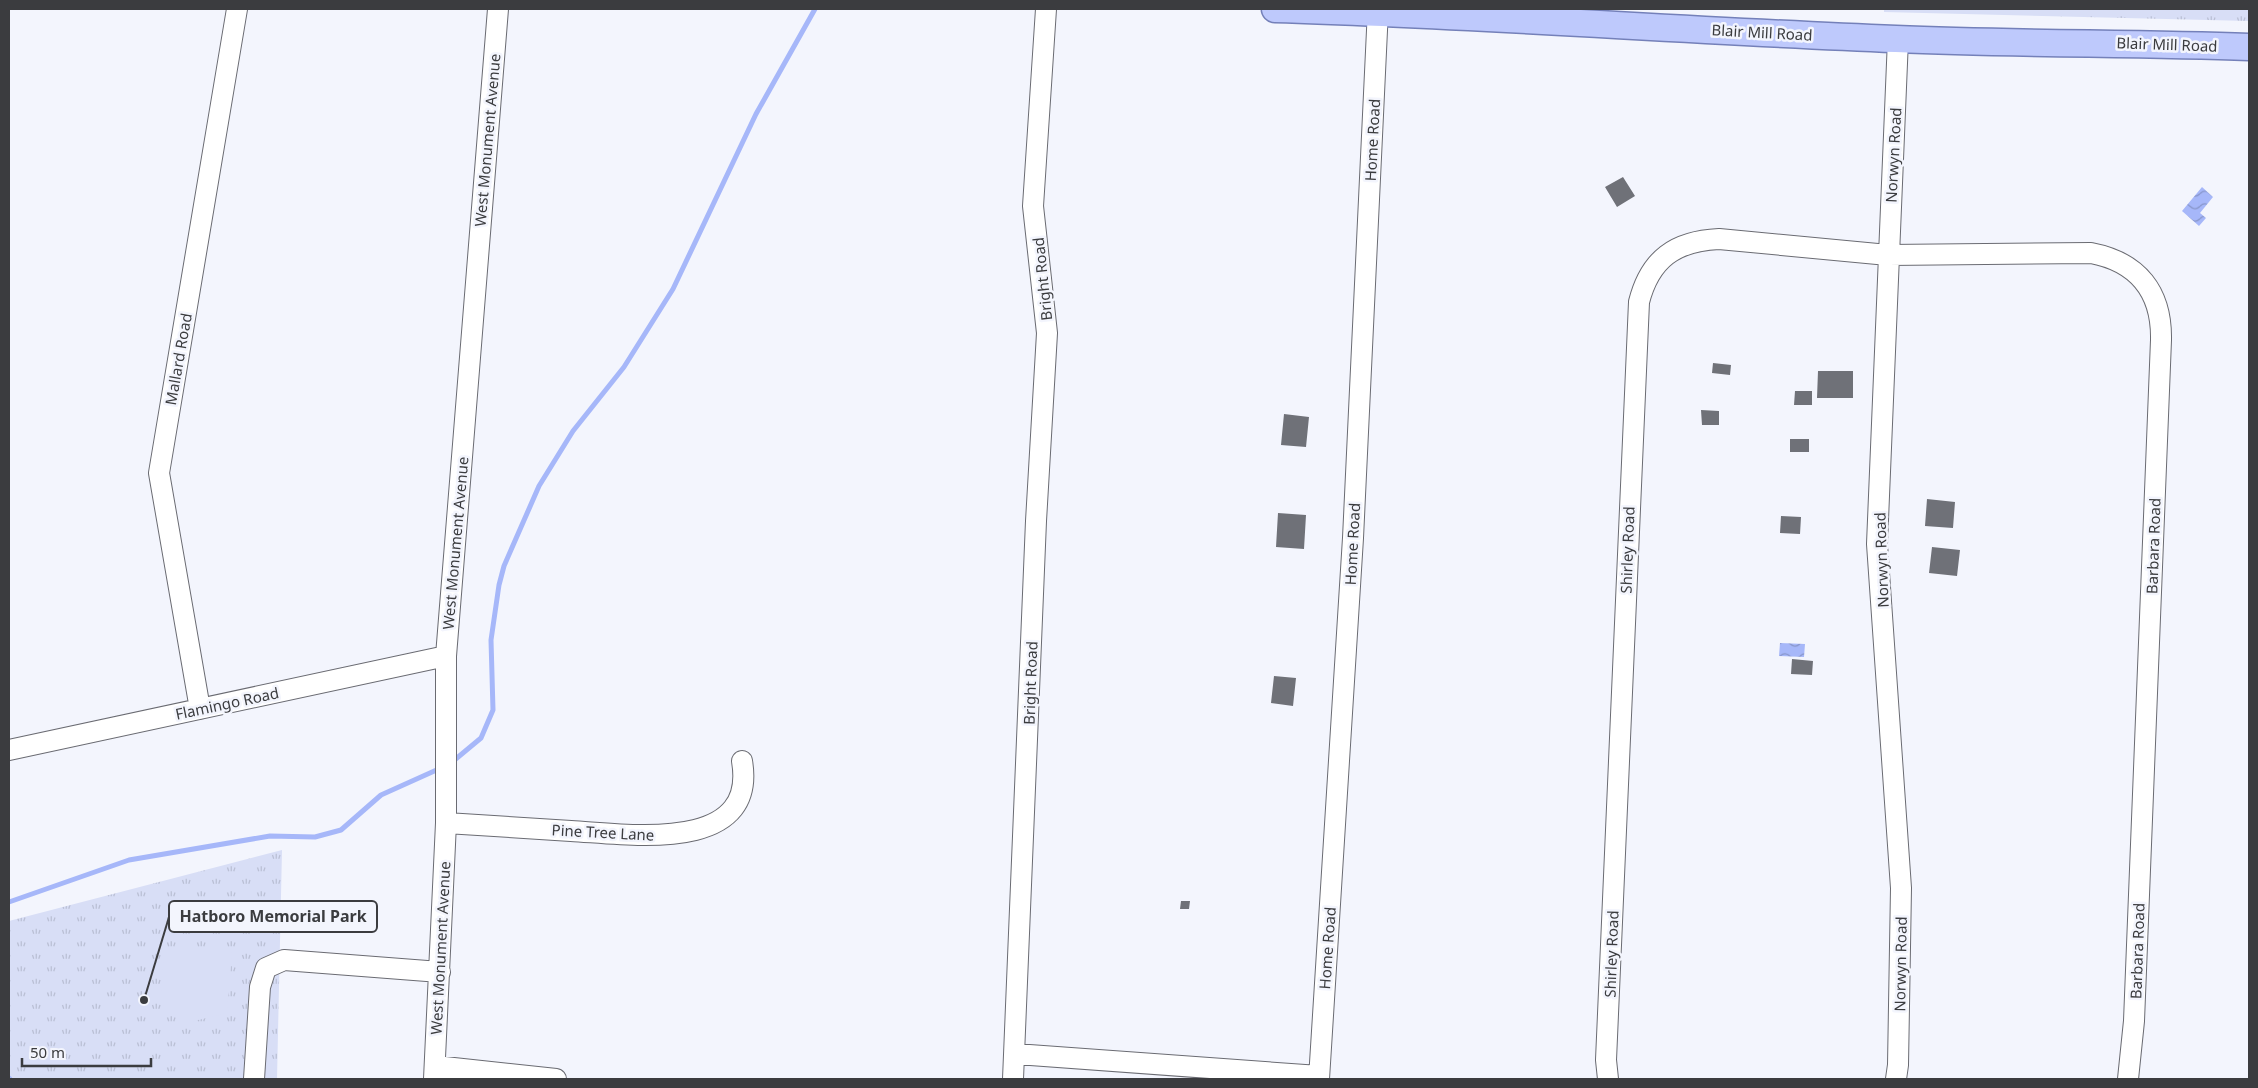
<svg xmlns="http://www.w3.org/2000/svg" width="2258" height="1088" viewBox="0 0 2258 1088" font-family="'Noto Sans',sans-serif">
  <defs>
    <pattern id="grass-tufts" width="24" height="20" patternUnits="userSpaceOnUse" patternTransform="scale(1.25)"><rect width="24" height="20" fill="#d8def6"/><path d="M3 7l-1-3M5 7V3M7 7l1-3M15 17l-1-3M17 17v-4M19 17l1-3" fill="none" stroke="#babfd4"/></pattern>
    <pattern id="water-waves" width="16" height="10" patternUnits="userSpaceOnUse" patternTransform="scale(1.25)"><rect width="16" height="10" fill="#a6b7f9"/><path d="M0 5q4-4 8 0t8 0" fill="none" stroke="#8896cb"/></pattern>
  </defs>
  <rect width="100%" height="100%" fill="#f3f5fd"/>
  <!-- grass -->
  <path fill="url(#grass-tufts)" d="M1884 9H2249V21L1884 12Z
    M282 850 277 1079H9V921Z"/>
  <!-- pitch -->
  <path fill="#d8def6" d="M165 952H232L227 1013 190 1022 172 1007 160 988Z"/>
  <!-- water -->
  <path fill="url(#water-waves)" d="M2202 187 2213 197 2200 213 2206 218 2199 226 2182 211Z
    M1780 643 1805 644 1804 657 1779 656Z"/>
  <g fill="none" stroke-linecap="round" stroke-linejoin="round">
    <!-- stream -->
    <path stroke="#a6b7f9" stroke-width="5" d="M451 763 481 738 493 710 491 640 499 585 504 566 539 486 573 431 624 367 673 289 756 114 815 9
      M9 902 129 860 270 836 315 837 341 830 381 795 441 768
      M9 1078 10 1079"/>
  </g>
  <!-- building -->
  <path fill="#6f7178" d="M1623 177 1635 196 1617 207 1605 187Z
    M1713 363 1731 365 1730 375 1712 373Z
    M1818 371H1853V398H1817Z
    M1795 391H1812V405H1794Z
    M1701 410 1719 411V425H1702Z
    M1284 414 1309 417 1306 447 1281 445Z
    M1790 439H1809V452H1790Z
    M1927 499 1955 502 1953 528 1925 526Z
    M1278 513 1306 515 1304 549 1276 547Z
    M1781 516 1801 517 1800 534 1780 533Z
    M1932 547 1960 550 1957 576 1929 573Z
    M1792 659 1813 661 1812 675 1791 674Z
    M1274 676 1296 678 1293 706 1271 703Z
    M1181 901H1190L1189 909H1180Z"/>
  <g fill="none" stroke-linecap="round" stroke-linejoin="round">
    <!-- minor casing -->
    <g stroke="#6a6b72" stroke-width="22">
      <path id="minor" d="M200 709 159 473 237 9
        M9 750 446 656
        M446 823C487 826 529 828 571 831 627 834 758 855 742 761
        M1015 1054 1319 1076
        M435 1066 556 1079
        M254 1079 260 987 266 968 284 960 440 972
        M434 1079 446 823V656L498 9
        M1013 1079 1036 521 1047 333 1033 206 1046 9
        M1319 1079 1353 538 1378 9
        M1608 1079 1606 1060 1639 302C1650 259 1675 241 1719 239L1888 255 2091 253C2138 262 2162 292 2161 340L2134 1021 2128 1079
        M1896 1079 1898 1065 1901 888 1877 544 1898 39"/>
    </g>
    <!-- major casing -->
    <g stroke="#7480b9" stroke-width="29">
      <path id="major" d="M1275 9C1482 15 1689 31 1896 39 2014 44 2132 43 2249 47"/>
    </g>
    <!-- minor -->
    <use href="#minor" stroke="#fff" stroke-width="20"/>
    <!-- major -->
    <use href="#major" stroke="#bec9fc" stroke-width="26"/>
  </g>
  <g text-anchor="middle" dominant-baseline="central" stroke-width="5" stroke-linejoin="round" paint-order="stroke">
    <!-- street labels -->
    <g font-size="15" fill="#3b3c3f" stroke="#f3f5fd">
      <text transform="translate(1762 32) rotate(3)">Blair Mill Road</text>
      <text transform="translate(2167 44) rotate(2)">Blair Mill Road</text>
      <text transform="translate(487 140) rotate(-85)">West Monument Avenue</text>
      <text transform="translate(1372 140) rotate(-87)">Home Road</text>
      <text transform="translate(1893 155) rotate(-87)">Norwyn Road</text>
      <text transform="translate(1042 279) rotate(-96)">Bright Road</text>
      <text transform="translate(178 359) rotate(-80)">Mallard Road</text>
      <text transform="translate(455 543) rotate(-85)">West Monument Avenue</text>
      <text transform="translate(1352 544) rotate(-87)">Home Road</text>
      <text transform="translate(2153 546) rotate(-88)">Barbara Road</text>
      <text transform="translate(1627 550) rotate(-88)">Shirley Road</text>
      <text transform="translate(1881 560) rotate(-92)">Norwyn Road</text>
      <text transform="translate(1030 683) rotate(-88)">Bright Road</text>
      <text transform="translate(227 703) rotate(-12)">Flamingo Road</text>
      <text transform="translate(603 832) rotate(3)">Pine Tree Lane</text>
      <text transform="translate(440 948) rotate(-87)">West Monument Avenue</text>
      <text transform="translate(1327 948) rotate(-86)">Home Road</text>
      <text transform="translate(2137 951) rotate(-88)">Barbara Road</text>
      <text transform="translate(1611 954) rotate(-88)">Shirley Road</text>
      <text transform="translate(1900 964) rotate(-89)">Norwyn Road</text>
    </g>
  </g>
  <!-- callouts -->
  <path fill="none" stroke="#3b3c3f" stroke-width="2" d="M144 1000L169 917"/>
  <circle fill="#3b3c3f" stroke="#f3f5fd" stroke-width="2" cx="144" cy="1000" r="5"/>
  <rect fill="#f3f5fd" stroke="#3b3c3f" stroke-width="2" x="169" y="901" width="208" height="31" rx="5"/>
  <g font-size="16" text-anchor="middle" font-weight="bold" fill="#3b3c3f">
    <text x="273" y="922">Hatboro Memorial Park</text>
  </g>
  <!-- border -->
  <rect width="2258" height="1088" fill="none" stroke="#3b3c3f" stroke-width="20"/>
  <!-- scale -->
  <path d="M22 1058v8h129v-8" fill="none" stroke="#3b3c3f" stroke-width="2.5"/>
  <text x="30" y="1058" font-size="15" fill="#3b3c3f" stroke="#f3f5fd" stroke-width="4" paint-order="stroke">50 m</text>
</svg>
